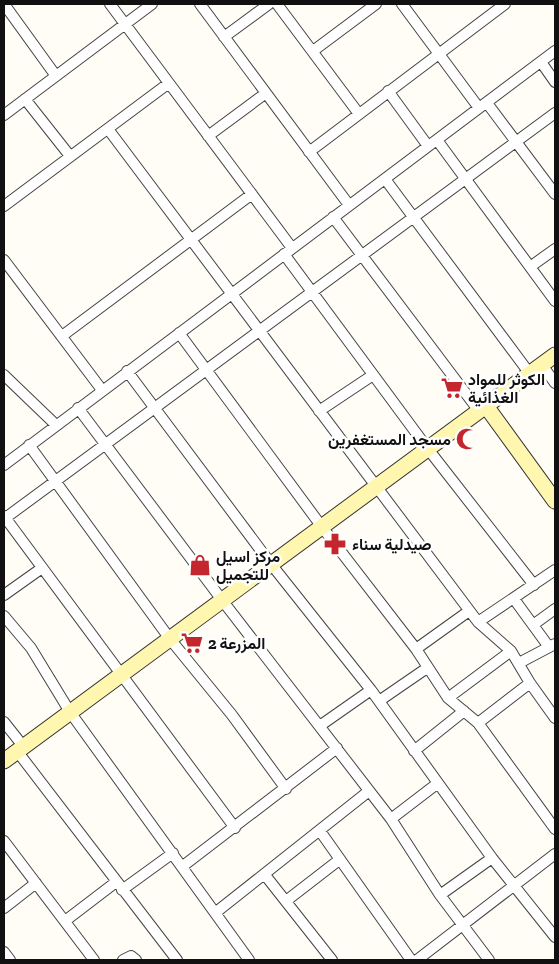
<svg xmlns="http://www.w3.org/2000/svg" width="559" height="964" viewBox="0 0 559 964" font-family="'Zilla Slab',Vazirmatn,serif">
  <rect width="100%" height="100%" fill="#fffdf5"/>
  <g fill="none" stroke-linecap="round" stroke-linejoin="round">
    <!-- street casing -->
    <g stroke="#444" stroke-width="12">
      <path id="street" d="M4 4 56 76
        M110 4 292 248
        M200 4 349 205
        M277 4 359 114
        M402 4 479 108
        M224 37 269 4
        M313 51 376 4
        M541 62 555 82
        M388 91 428 146
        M25 99 70 156
        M487 103 555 194
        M4 115 152 4
        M108 129 478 622 511 651 530 683 555 718
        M208 136 266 93
        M437 140 555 301
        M309 152 505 4
        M385 179 530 374
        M4 206 169 83
        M333 217 479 411
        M284 254 428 449 534 585
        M4 260 102 390
        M530 267 555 249
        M179 333 322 527 416 649 448 698 478 723 555 829
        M62 336 252 194
        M542 365 555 383
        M127 371 271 564 371 690 492 858 555 937
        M4 375 56 425
        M78 408 222 600 391 819 440 895 489 960
        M319 411 373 375
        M29 445 170 639 232 715 286 789
        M4 465 555 51
        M4 516 235 828
        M4 519 555 113
        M4 595 42 568
        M514 599 549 647
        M4 616 31 648 70 712 249 960
        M478 622 555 570
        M533 625 555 609
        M416 649 469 611
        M519 663 555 644
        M448 698 511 651
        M379 701 427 668
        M4 722 23 746
        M478 723 530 683
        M321 725 371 690
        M17 751 177 960
        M414 751 464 711
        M391 819 438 783
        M320 831 411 960
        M4 841 94 960
        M183 866 337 748
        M265 875 332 960
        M122 890 173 853
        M440 895 492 858
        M286 901 339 860
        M4 908 36 883
        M215 913 369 791
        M65 921 116 882
        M4 952 10 960
        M123 960 131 956 136 960
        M417 960 555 854"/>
    </g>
    <!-- secondary casing -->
    <g stroke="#333" stroke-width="17">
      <path id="secondary" d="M486 406 555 501
        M4 761 555 355"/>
    </g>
    <!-- street -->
    <use href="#street" stroke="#fff" stroke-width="10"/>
    <!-- secondary -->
    <use href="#secondary" stroke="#fff6b0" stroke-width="15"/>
  </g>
  <!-- icons -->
  <defs>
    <g id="supermarket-bare" transform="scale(1.725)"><path d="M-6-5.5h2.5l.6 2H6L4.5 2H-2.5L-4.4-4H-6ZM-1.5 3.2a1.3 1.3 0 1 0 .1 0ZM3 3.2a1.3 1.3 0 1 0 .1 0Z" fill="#c4262e" stroke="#fff" stroke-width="2.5" paint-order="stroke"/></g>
    <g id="mosque-bare" transform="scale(1.725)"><path d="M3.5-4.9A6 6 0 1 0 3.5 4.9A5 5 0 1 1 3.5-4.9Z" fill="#c4262e" stroke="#fff" stroke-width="2.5" paint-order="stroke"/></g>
    <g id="pharmacy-bare" transform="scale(1.725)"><path d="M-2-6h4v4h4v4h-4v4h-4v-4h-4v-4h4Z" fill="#c4262e" stroke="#fff" stroke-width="2.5" paint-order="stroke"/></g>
    <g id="shop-bare" transform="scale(1.725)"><path d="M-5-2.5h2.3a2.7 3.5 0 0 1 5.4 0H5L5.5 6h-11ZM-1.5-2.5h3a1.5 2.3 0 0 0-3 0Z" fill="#c4262e" stroke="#fff" stroke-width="2.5" paint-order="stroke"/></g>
  </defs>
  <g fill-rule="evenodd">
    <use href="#supermarket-bare" x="452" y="388"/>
    <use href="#mosque-bare" x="467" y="439"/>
    <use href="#pharmacy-bare" x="335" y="544"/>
    <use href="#shop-bare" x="200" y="565"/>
    <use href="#supermarket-bare" x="192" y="643"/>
  </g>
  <g text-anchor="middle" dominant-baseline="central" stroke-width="5" stroke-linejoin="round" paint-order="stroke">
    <!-- poi labels -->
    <g font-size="16" font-weight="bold" fill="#111" stroke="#fff" text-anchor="start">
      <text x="468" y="379">الكوثر للمواد<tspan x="468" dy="18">الغذائية</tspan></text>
      <text x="451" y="439" text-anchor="end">مسجد المستغفرين</text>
      <text x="352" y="544">صيدلية سناء</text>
      <text x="216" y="556">مركز اسيل<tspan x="216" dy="18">للتجميل</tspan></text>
      <text x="208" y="643">المزرعة 2</text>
    </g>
  </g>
  <!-- border -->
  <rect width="559" height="964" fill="none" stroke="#111111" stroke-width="10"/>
</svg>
